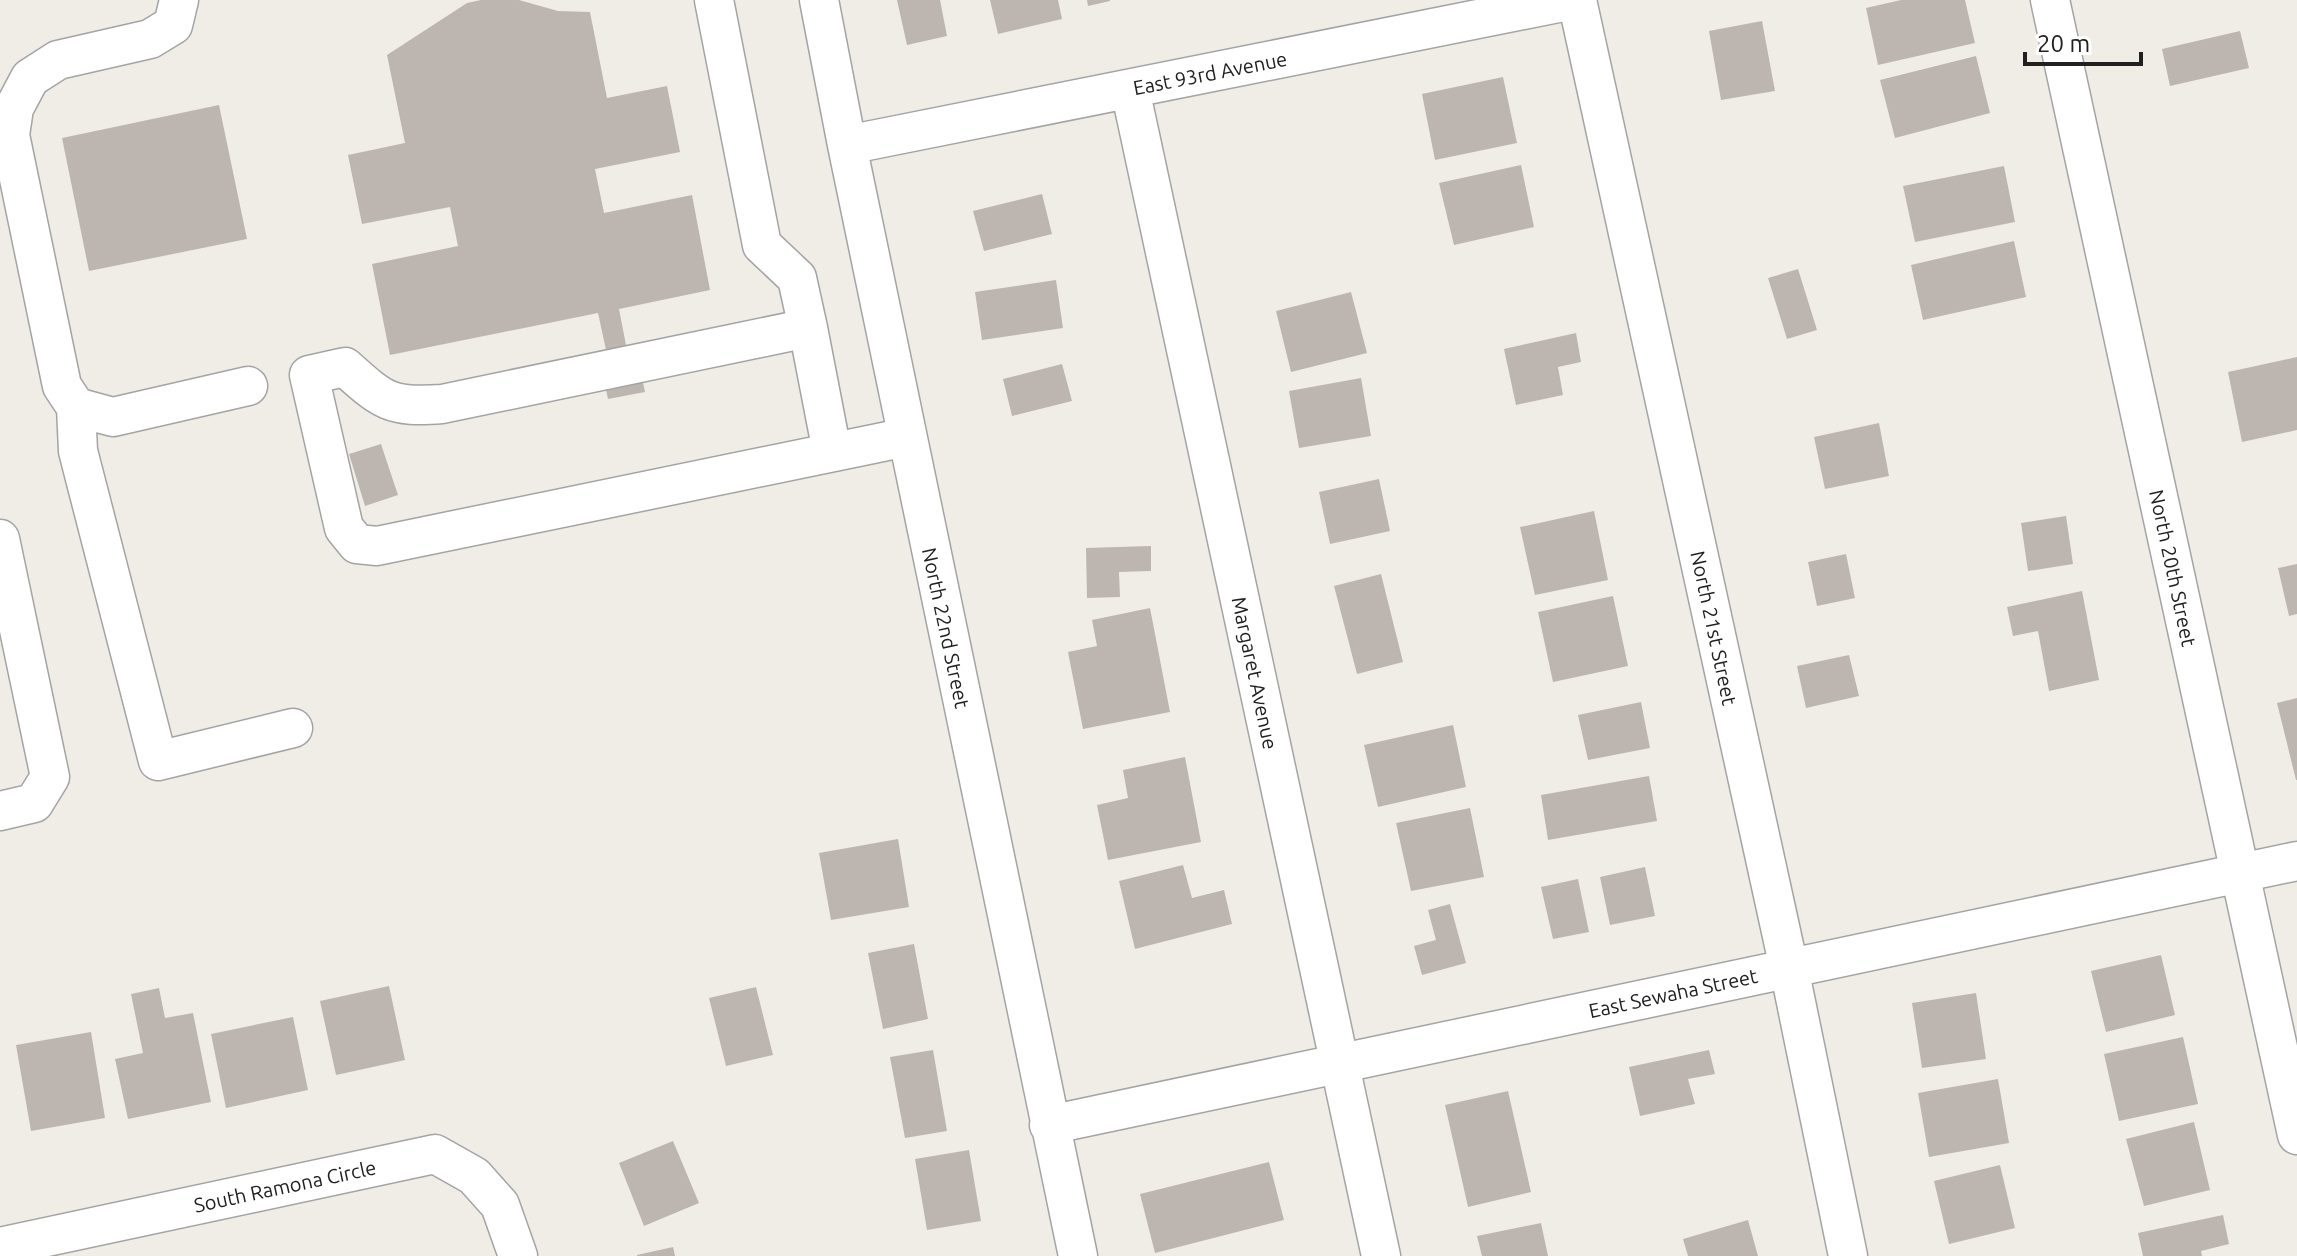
<svg xmlns="http://www.w3.org/2000/svg" width="2297" height="1256" viewBox="0 0 2297 1256" font-family="Ubuntu,sans-serif">
  <rect width="100%" height="100%" fill="#f0ede7"/>
  <!-- building -->
  <path fill="#bdb6b0" d="M481 0H519L558 11 590 12 607 98 667 86 680 152 595 169 604 213 692 195 710 290 619 309 626 345 635 344 645 392 608 399 598 351 606 350 598 313 390 355 372 264 458 246 450 207 362 224 348 155 405 143 387 55 467 3Z
    M897 0H940L947 36 907 45Z
    M990 0H1058L1062 19 998 34Z
    M1087 0H1110V1L1088 6Z
    M1901 0H1965L1975 43 1878 65 1866 8Z
    M1762 21 1775 91 1721 100 1709 31Z
    M2240 31 2249 68 2170 86 2162 49Z
    M1976 56 1990 113 1895 138 1880 80Z
    M1503 77 1517 143 1435 160 1422 94Z
    M219 105 247 239 89 271 62 138Z
    M1521 165 1534 227 1454 245 1439 183Z
    M2004 166 2015 222 1915 242 1903 186Z
    M1042 194 1052 234 984 251 973 211Z
    M2014 241 2026 297 1923 320 1911 265Z
    M1798 269 1817 330 1787 339 1768 278Z
    M1056 280 1063 328 982 340 975 292Z
    M1351 292 1367 353 1291 372 1276 311Z
    M1576 333 1581 362 1558 367 1563 395 1516 405 1504 349Z
    M2297 357V430L2242 442 2228 372Z
    M1062 364 1072 401 1012 416 1003 379Z
    M1361 378 1371 436 1299 448 1289 391Z
    M1879 423 1889 476 1825 489 1814 437Z
    M381 444 398 495 365 506 349 454Z
    M1379 479 1390 531 1330 544 1319 492Z
    M1594 511 1608 580 1535 595 1520 527Z
    M2066 516 2073 564 2028 571 2021 523Z
    M1151 546V571L1119 572 1120 597 1087 598 1086 548Z
    M1846 554 1855 598 1817 606 1808 562Z
    M2297 564V614L2289 616 2278 568Z
    M1381 574 1403 662 1357 674 1334 586Z
    M2082 591 2099 680 2049 691 2038 631 2013 636 2007 607Z
    M1613 596 1628 666 1553 682 1538 612Z
    M1150 608 1170 712 1083 729 1068 652 1097 646 1092 620Z
    M1849 655 1859 696 1806 708 1797 666Z
    M2297 698V780H2296L2277 703Z
    M1641 702 1650 748 1588 760 1578 715Z
    M1453 725 1466 787 1378 807 1364 745Z
    M1185 757 1201 842 1108 860 1097 805 1128 798 1123 770Z
    M1649 776 1657 821 1548 840 1541 795Z
    M1470 808 1484 877 1411 891 1396 823Z
    M898 839 909 907 831 920 819 853Z
    M1183 865 1192 898 1224 890 1232 924 1135 949 1119 881Z
    M1645 867 1655 916 1610 925 1600 877Z
    M1578 879 1589 932 1553 939 1541 887Z
    M1450 904 1466 963 1422 975 1414 946 1436 940 1428 910Z
    M914 944 928 1019 883 1029 868 953Z
    M2161 955 2175 1015 2106 1032 2091 971Z
    M389 986 405 1060 336 1075 320 1001Z
    M756 987 773 1055 726 1066 709 998Z
    M159 988 165 1018 193 1013 211 1102 128 1119 115 1059 143 1053 131 994Z
    M1976 993 1986 1059 1922 1068 1912 1003Z
    M293 1017 308 1090 226 1108 211 1034Z
    M91 1032 105 1118 31 1131 16 1045Z
    M2183 1037 2198 1104 2119 1121 2104 1054Z
    M933 1050 947 1131 905 1138 890 1057Z
    M1709 1050 1715 1074 1688 1079 1695 1104 1640 1116 1629 1067Z
    M1998 1079 2009 1143 1929 1157 1918 1093Z
    M1508 1091 1531 1192 1468 1207 1445 1105Z
    M2194 1122 2210 1190 2144 1206 2126 1139Z
    M673 1141 699 1203 644 1226 619 1163Z
    M969 1150 981 1221 927 1230 915 1159Z
    M1269 1162 1284 1220 1155 1253 1140 1194Z
    M2000 1165 2015 1228 1949 1244 1934 1181Z
    M2223 1215 2229 1244 2201 1251 2202 1256H2143L2138 1233Z
    M1748 1220 1758 1256H1688L1683 1239Z
    M1541 1223 1548 1256H1482L1477 1236Z
    M673 1247 675 1256H637V1255Z"/>
  <g fill="none" stroke-linecap="round" stroke-linejoin="round">
    <!-- minor casing -->
    <g stroke="#a4a4a4" stroke-width="41">
      <path id="minor" d="M179 0 173 25 150 39 58 60 30 78 14 108 10 135 62 386 76 407 113 417 248 386
        M714 0 762 245 797 278 808 328 442 404C390 408 383 401 345 367L309 375 344 528 357 544 377 546 907 437
        M819 0 847 145 1078 1256
        M1577 0 1789 968 1848 1256
        M2050 0 2297 1135
        M1130 89 1381 1256
        M847 145 1573 0
        M808 328 832 452
        M76 407 78 451 158 761 293 728
        M0 539 50 777 34 803 0 811
        M1049 1125 2297 861
        M0 1247 435 1154 474 1176 500 1205 518 1256"/>
    </g>
    <!-- minor -->
    <use href="#minor" stroke="#fff" stroke-width="38"/>
  </g>
  <g text-anchor="middle" dominant-baseline="central" stroke-width="6" stroke-linejoin="round" paint-order="stroke">
    <!-- street labels -->
    <g font-size="20" fill="#202020" stroke="#fff">
      <text transform="translate(1210 73) rotate(-11)">East 93rd Avenue</text>
      <text transform="translate(2173 568) rotate(78)">North 20th Street</text>
      <text transform="translate(946 628) rotate(78)">North 22nd Street</text>
      <text transform="translate(1714 628) rotate(78)">North 21st Street</text>
      <text transform="translate(1255 673) rotate(78)">Margaret Avenue</text>
      <text transform="translate(1673 993) rotate(-12)">East Sewaha Street</text>
      <text transform="translate(285 1186) rotate(-12)">South Ramona Circle</text>
    </g>
  </g>
  <!-- scale -->
  <path d="M2025 52v12h116v-12" fill="none" stroke="#202020" stroke-width="4"/>
  <text x="2037" y="52" font-size="24" fill="#202020" stroke="#ffffff" stroke-width="6" paint-order="stroke">20 m</text>
</svg>
